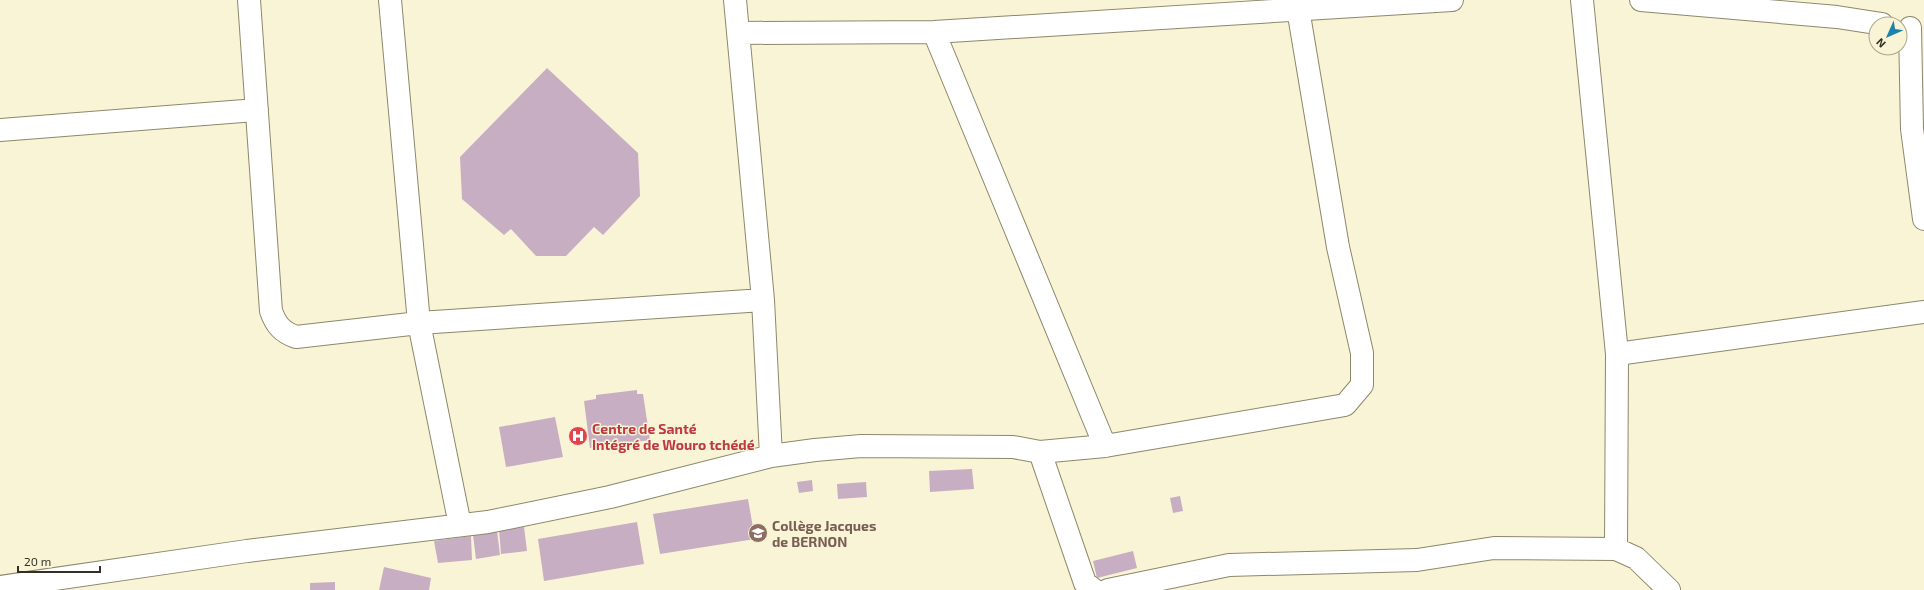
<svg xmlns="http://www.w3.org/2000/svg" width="1924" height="590" viewBox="0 0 1924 590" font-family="'Exo 2',sans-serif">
  <rect width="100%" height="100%" fill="#f8f4d5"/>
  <!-- building -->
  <path fill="#c7aec3" d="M547 68 638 153 640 196 603 235 594 227 566 256H536L511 229 504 235 462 199 460 157Z
    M637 390V394H643L650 440 590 448 584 401 596 399V395Z
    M555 417 563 457 506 467 499 427Z
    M972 469 974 489 930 492 929 471Z
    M812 480 813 491 799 493 797 482Z
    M866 482 867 497 838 499 837 484Z
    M1180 496 1183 511 1173 513 1170 498Z
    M748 499 755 539 660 554 653 514Z
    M637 522 644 564 544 581 538 539Z
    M524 527 527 551 501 554 499 529Z
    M497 531 500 555 476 559 473 535Z
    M471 536 472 560 438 563 434 541Z
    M1133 551 1137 568 1097 578 1093 561Z
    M384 567 431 578 429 590H379Z
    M335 582V590H310V583Z"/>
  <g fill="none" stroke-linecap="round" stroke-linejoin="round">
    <!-- minor casing -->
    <g stroke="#8c886b" stroke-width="24">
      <path id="minor" d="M249 0 271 311C276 325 282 332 296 337L419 323 763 300
        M390 0 419 323 460 525
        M735 0 763 300 771 456
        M1582 0 1617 354 1616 549
        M1641 0 1837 17 1882 24
        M1910 28 1912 129 1924 219
        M934 32 1105 446
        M738 33 934 32 1452 0
        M0 130 257 110
        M1617 354 1924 312
        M1040 452 1085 583 1094 590
        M0 587 247 551 488 522 610 497 771 456 815 450 861 446 1013 447 1040 452 1105 446 1345 405 1362 385V353L1338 247 1298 9
        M1108 590 1229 565 1417 560 1494 548 1616 549 1636 558 1669 590"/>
    </g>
    <!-- minor -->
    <use href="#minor" stroke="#fff" stroke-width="22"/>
  </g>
  <!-- icons -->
  <defs>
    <g id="hospital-disc" transform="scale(1)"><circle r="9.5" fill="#e0444e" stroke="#f8f4d5"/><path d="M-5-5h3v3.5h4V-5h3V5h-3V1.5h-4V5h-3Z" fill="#fff"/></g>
    <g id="school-disc" transform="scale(1)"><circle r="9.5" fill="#8d6e63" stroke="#f8f4d5"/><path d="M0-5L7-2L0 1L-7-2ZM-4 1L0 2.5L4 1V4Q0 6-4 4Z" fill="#fff"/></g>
  </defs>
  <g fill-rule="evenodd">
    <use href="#hospital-disc" x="578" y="436"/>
    <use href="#school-disc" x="758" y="533"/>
  </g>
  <g text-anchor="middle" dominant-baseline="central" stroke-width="3" stroke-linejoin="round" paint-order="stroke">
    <!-- health labels -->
    <g font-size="14" font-weight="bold" fill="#be3a42" stroke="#f8f4d5" text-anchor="start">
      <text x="592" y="428">Centre de Santé<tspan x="592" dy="16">Intégré de Wouro tchédé</tspan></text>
    </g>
    <!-- education labels -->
    <g font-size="14" font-weight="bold" fill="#785e54" stroke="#f8f4d5" text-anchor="start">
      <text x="772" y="525">Collège Jacques<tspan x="772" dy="16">de BERNON</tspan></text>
    </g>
  </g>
  <!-- north arrow -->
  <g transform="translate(1888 36) rotate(225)"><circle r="19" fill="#f8f4d5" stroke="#a9a68f"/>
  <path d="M0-3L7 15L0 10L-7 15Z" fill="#1c82ac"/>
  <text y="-6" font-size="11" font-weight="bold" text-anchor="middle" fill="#323025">N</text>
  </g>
  <!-- scale -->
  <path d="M18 566v6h82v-6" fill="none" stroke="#323025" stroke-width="2"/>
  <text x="24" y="566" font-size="12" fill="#323025" stroke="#f8f4d5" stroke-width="3" paint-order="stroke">20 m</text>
</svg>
